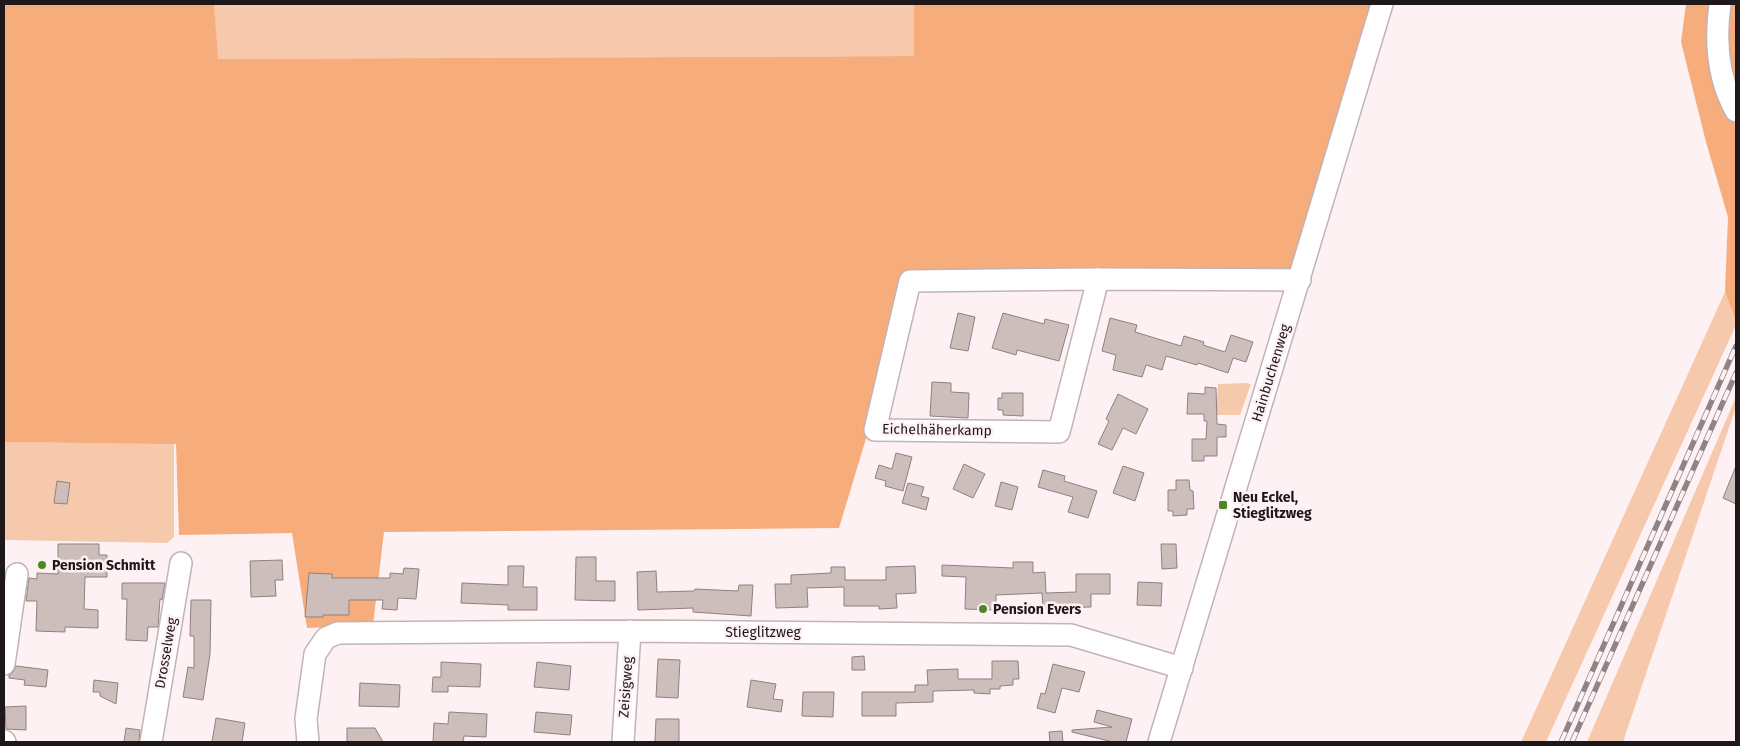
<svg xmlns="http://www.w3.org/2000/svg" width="1740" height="746" viewBox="0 0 1740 746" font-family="'Fira Sans',sans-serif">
  <rect width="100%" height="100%" fill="#fef1f4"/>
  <!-- green -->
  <path fill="#f6c9ac" d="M214 4H914V56L217 59Z
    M1725 292 1736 321V325L1546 742H1521Z
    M1245 383 1251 384 1240 415H1216L1218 384Z
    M1736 397V407L1623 742H1587Z
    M4 442 174 443V537L167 543 4 540Z"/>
  <!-- forest -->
  <path fill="#f7ac7b" d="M4 4H214L218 59 914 56V4H1387L1309 286 913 283 839 528 384 532 373 625 307 628 292 533 179 535 176 444 4 442Z
    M1686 4H1736V321L1725 292 1728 217 1706 142 1681 42Z"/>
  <!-- building -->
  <path fill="#cdbebc" stroke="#8f817f" d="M958 313 975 317 968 351 950 348Z
    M1003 313 1044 324 1045 319 1069 325 1059 361 1017 350 1016 355 992 348Z
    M1110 318 1137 325 1135 332 1181 346 1184 336 1204 342 1203 345 1225 352 1231 335 1253 342 1246 362 1233 358 1228 373 1198 363 1197 365 1166 356 1162 370 1146 365 1142 377 1113 370 1116 355 1102 351Z
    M932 382 951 383V392L969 393 968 418 930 416Z
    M1205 387 1216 388 1217 424 1226 425V437H1217V456H1204V461H1192V439H1206L1207 421H1204V414H1187L1188 393 1205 394Z
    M1002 393H1023V416L1003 415V410H998V398H1002Z
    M1118 394 1148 409 1136 434 1123 428 1112 450 1098 444 1109 421 1106 419Z
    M896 453 912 457 903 491 885 486 886 481 875 478 879 465 892 469Z
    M964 464 985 474 973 498 953 489Z
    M1123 466 1144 473 1135 501 1113 493Z
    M1736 466V504L1723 498Z
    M1043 470 1065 476 1064 481 1097 491 1088 518 1068 512 1073 497 1038 487Z
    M1176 480H1189L1190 490 1193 491 1194 509H1187V515L1173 516V511H1168V490H1176Z
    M57 481 70 483 67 504 54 503Z
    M1001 482 1018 487 1012 510 995 506Z
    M908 483 924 487 921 496 929 498 926 510 902 503Z
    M58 544H99V555H107V577H85L84 609 98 610V628L65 627V632L36 631 37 601H26L29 578 37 579V573L58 574Z
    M1161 544H1176L1177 568 1162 569Z
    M576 557H596V581H615V601L575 600Z
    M282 560 283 580H275L276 596 251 597 250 561Z
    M1013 562H1033V573L1045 572 1046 593 1076 592V574H1110V594H1091V607L1043 608 1042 593 996 595V610L965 609 966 577 942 576V565L1013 568Z
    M508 566H524L523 587H537V610H508V605L461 603 462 583 508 585Z
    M915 566 916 593 896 594 897 608 879 609V606H844V587L807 588 808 607 776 608 775 584H791V575L831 573V567H845V580H886V567Z
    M404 568 419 569 416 599 398 598 397 610 382 609 383 600H349V615H323V617H305L309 573 332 574V578H390V573L403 574Z
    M656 571 657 592 694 591 695 589 738 591 739 585H753L751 616 693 612V608L638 610 637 572Z
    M1138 582 1162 583 1161 606 1137 605Z
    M122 583H165L162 600 160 599 158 627H148L147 641 126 640 127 599H122Z
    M191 600H211L210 654 203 700 183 697 188 667 194 668V636H190Z
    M864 656 865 670H852V657Z
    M658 659 680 660 678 698 656 697Z
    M992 661H1018L1019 679H1013V685L1000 686V689H990V694L974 693V690L933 691V702L896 703V716H862V692H915V685H928L927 670 958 669V679H992Z
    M441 662 481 664 480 687 448 686V692H432L433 677H441Z
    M537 662 571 666 569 690 534 687Z
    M1053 664 1085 672 1079 692 1062 688 1055 713 1037 708 1041 693 1045 694Z
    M16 666 48 670 46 687 24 685 25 680 9 678V675L13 672Z
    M94 680 118 683 116 704 100 696V692H93Z
    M751 680 776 684 773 699 783 700 781 712 747 707Z
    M360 683 400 685 399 707 359 706Z
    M803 692H834L833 717 802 716Z
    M26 706V730L6 729 5 707Z
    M1097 710 1132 719 1126 742H1113L1072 732V730L1112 727 1094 722Z
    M449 712 487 714 486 737 464 736 463 742H433L434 723 448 724Z
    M536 712 572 715 570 735 534 732Z
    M216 718 245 723 242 742H212Z
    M656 719H679V742H655Z
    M126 728 140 730 139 742H124Z
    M347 728H375L383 742H347Z
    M1062 731 1063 742H1050L1049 732Z"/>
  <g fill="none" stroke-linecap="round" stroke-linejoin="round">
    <!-- minor casing -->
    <g stroke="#c2b3b7" stroke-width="24">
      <path id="minor" d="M1720 4C1715 40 1718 79 1736 111
        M1098 279 1059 432 875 430 910 281 1098 279 1300 280
        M4 664 17 574
        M4 741 5 742
        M151 742 181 563
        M308 742 306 719 315 654 326 638 338 633 630 631 1071 635 1182 668
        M623 742 630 631
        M1159 742 1382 4"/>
    </g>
    <!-- minor -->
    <use href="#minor" stroke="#fff" stroke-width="21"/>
    <!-- rail casing -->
    <g stroke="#8e8487" stroke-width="5.5">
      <path id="rail" d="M1561 742 1736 346
        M1572 742 1736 373"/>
    </g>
    <!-- rail -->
    <use href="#rail" stroke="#fef1f4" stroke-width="4" stroke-dasharray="11" stroke-linecap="butt"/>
  </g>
  <!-- markers -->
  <g fill="#4d8622" stroke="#fef1f4" stroke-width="2">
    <rect x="1218" y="500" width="10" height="10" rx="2.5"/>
    <circle cx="42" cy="565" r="5"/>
    <circle cx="983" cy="609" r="5"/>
  </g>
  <g text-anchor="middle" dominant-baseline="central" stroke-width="5" stroke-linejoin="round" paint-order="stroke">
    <!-- street labels -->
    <g font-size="14" fill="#1e181a" stroke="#fef1f4">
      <text transform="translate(1271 373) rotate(-73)">Hainbuchenweg</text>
      <text transform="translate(937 430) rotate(1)">Eichelhäherkamp</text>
      <text x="763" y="632">Stieglitzweg</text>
      <text transform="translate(166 653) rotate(-80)">Drosselweg</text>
      <text transform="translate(626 687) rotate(-86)">Zeisigweg</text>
    </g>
    <!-- poi labels -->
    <g font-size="14" font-weight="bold" fill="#1e181a" stroke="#fef1f4" text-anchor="start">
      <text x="1233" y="497">Neu Eckel,<tspan x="1233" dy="16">Stieglitzweg</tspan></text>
      <text x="52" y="565">Pension Schmitt</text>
      <text x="993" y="609">Pension Evers</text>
    </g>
  </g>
  <!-- border -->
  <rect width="1740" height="746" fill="none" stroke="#1e181a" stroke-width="10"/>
</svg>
